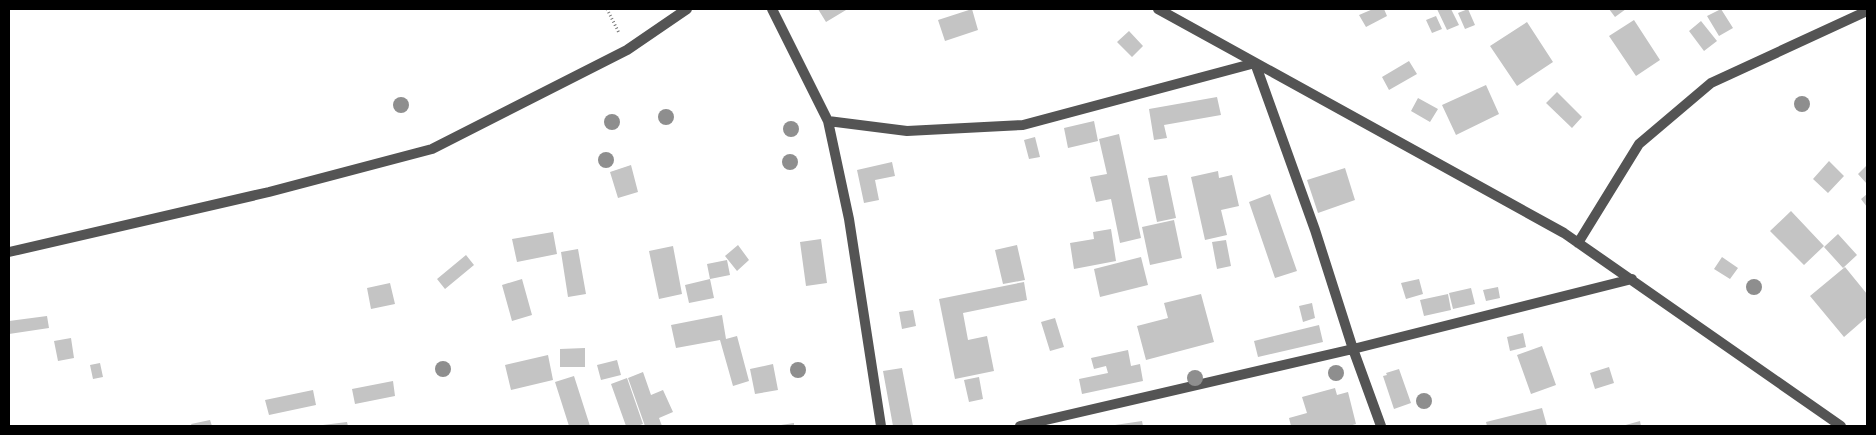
<svg xmlns="http://www.w3.org/2000/svg" width="1876" height="435" viewBox="0 0 1876 435" font-family="'DM Sans',sans-serif">
  <rect width="100%" height="100%" fill="#fff"/>
  <!-- building -->
  <path fill="#c4c4c4" d="M818 9H846V10L826 22Z
    M972 9 978 30 945 41 938 20Z
    M1373 9H1384L1387 16 1366 27 1359 15Z
    M1437 9H1451L1459 25 1447 30Z
    M1468 9 1475 25 1465 29 1458 13Z
    M1609 9H1626L1615 17Z
    M1721 9 1733 28 1719 36 1707 16Z
    M1436 16 1442 29 1432 33 1426 20Z
    M1634 20 1660 60 1636 76 1609 36Z
    M1701 21 1717 41 1704 51 1689 31Z
    M1527 22 1553 62 1517 86 1490 46Z
    M1129 31 1143 46 1132 57 1117 42Z
    M1409 61 1417 74 1389 90 1382 77Z
    M1486 85 1499 114 1456 135 1442 105Z
    M1557 92 1582 117 1572 128 1546 103Z
    M1217 97 1221 115 1164 125 1167 138 1154 140 1149 109Z
    M1418 98 1438 109 1430 122 1411 111Z
    M1094 121 1098 141 1068 148 1064 128Z
    M1119 134 1141 238 1120 243 1111 199 1096 202 1090 177 1107 174 1099 139Z
    M1035 137 1040 157 1029 159 1024 140Z
    M1829 161 1844 176 1828 193 1813 179Z
    M892 162 895 176 875 180 879 200 864 203 857 170Z
    M631 165 638 192 618 198 610 172Z
    M1867 165V184L1858 174Z
    M1345 168 1355 200 1318 213 1307 180Z
    M1218 171 1219 178 1232 175 1239 206 1221 210 1227 235 1205 240 1191 177Z
    M1167 175 1176 218 1157 222 1148 178Z
    M1270 194 1297 271 1275 278 1249 202Z
    M1867 194V207L1861 199Z
    M1791 211 1824 246 1804 265 1770 231Z
    M1174 220 1182 258 1150 265 1142 227Z
    M1111 229 1116 261 1074 269 1070 243 1094 239 1093 232Z
    M553 232 557 254 517 262 512 239Z
    M1838 234 1857 255 1843 268 1824 247Z
    M821 239 827 283 806 286 800 242Z
    M1226 240 1231 266 1217 269 1212 242Z
    M738 245 749 260 737 271 725 256Z
    M1017 245 1025 280 1003 284 995 250Z
    M673 246 682 294 659 299 649 251Z
    M578 249 586 294 568 297 561 252Z
    M466 255 474 265 445 289 437 279Z
    M1141 257 1148 285 1100 297 1094 269Z
    M1722 257 1738 268 1730 279 1714 269Z
    M727 260 730 275 710 279 714 298 689 303 685 285 710 279 707 264Z
    M1845 267 1867 294V317L1844 337 1810 296Z
    M522 279 532 315 512 321 502 285Z
    M1419 279 1423 294 1406 299 1401 283Z
    M1024 282 1027 300 963 313 968 340 987 336 994 371 955 379 939 299Z
    M390 283 395 304 371 309 367 288Z
    M1498 287 1500 298 1486 301 1483 290Z
    M1471 288 1475 304 1453 309 1449 293Z
    M1201 294 1214 342 1146 360 1137 326 1168 318 1164 303Z
    M1448 294 1451 310 1424 316 1420 300Z
    M1312 303 1315 318 1303 322 1299 306Z
    M913 310 916 326 902 329 899 312Z
    M722 315 726 339 737 336 749 381 733 386 720 340 676 348 671 325Z
    M47 316 49 328 9 334V321Z
    M1055 318 1064 347 1050 351 1041 322Z
    M1319 325 1323 342 1258 357 1254 341Z
    M1523 333 1526 347 1510 351 1507 337Z
    M71 338 74 358 58 361 54 341Z
    M1542 346 1556 385 1531 394 1517 355Z
    M585 348V367H560V349Z
    M1128 350 1131 366 1140 364 1143 381 1082 394 1079 379 1108 373 1106 366 1094 369 1091 358Z
    M548 355 553 380 511 390 505 365Z
    M617 360 621 375 601 380 597 365Z
    M100 363 103 377 93 379 90 365Z
    M773 364 778 390 755 394 750 369Z
    M1609 367 1614 383 1595 389 1590 373Z
    M902 368 913 426H893L883 371Z
    M1399 369 1411 403 1394 409 1383 376 1387 375 1386 373Z
    M643 372 651 395 663 390 673 412 659 418 662 426H645L628 378Z
    M574 376 590 426H569L555 382Z
    M979 377 983 399 969 402 964 380Z
    M627 378 643 424 637 426H626L611 384Z
    M393 381 395 396 355 404 352 389Z
    M1335 388 1337 395 1348 392 1356 424 1349 426H1291L1289 418 1307 413 1302 397Z
    M313 390 316 405 269 415 265 400Z
    M1542 408 1547 426H1487L1486 422Z
    M210 420 212 426H192L191 424Z
    M1142 421 1143 426H1115V425Z
    M1640 421 1641 426H1622Z
    M347 422 348 426H323V425Z
    M794 423V426H781V425Z"/>
  <g fill="none" stroke-linecap="round" stroke-linejoin="round">
    <!-- path -->
    <path stroke="#767676" stroke-width="3" stroke-dasharray="1 2.5" stroke-linecap="butt" d="M607 9 619 33"/>
    <!-- minor -->
    <path stroke="#545454" stroke-width="10" d="M772 9 828 121 849 219 881 426
      M1158 9 1564 233 1841 426
      M828 121 907 131 1023 125 1255 63 1315 230 1353 349 1381 426
      M1578 243 1639 144 1711 83 1867 11
      M1020 426 1353 349 1632 279"/>
    <!-- tertiary -->
    <path stroke="#545454" stroke-width="10" d="M9 252 269 192 432 149 627 50 687 9"/>
  </g>
  <!-- trees -->
  <g fill="#8e8e8e">
    <circle cx="1802" cy="104" r="8"/>
    <circle cx="401" cy="105" r="8"/>
    <circle cx="666" cy="117" r="8"/>
    <circle cx="612" cy="122" r="8"/>
    <circle cx="791" cy="129" r="8"/>
    <circle cx="606" cy="160" r="8"/>
    <circle cx="790" cy="162" r="8"/>
    <circle cx="1754" cy="287" r="8"/>
    <circle cx="443" cy="369" r="8"/>
    <circle cx="798" cy="370" r="8"/>
    <circle cx="1336" cy="373" r="8"/>
    <circle cx="1195" cy="378" r="8"/>
    <circle cx="1424" cy="401" r="8"/>
  </g>
  <!-- border -->
  <rect width="1876" height="435" fill="none" stroke="#000000" stroke-width="20"/>
</svg>
